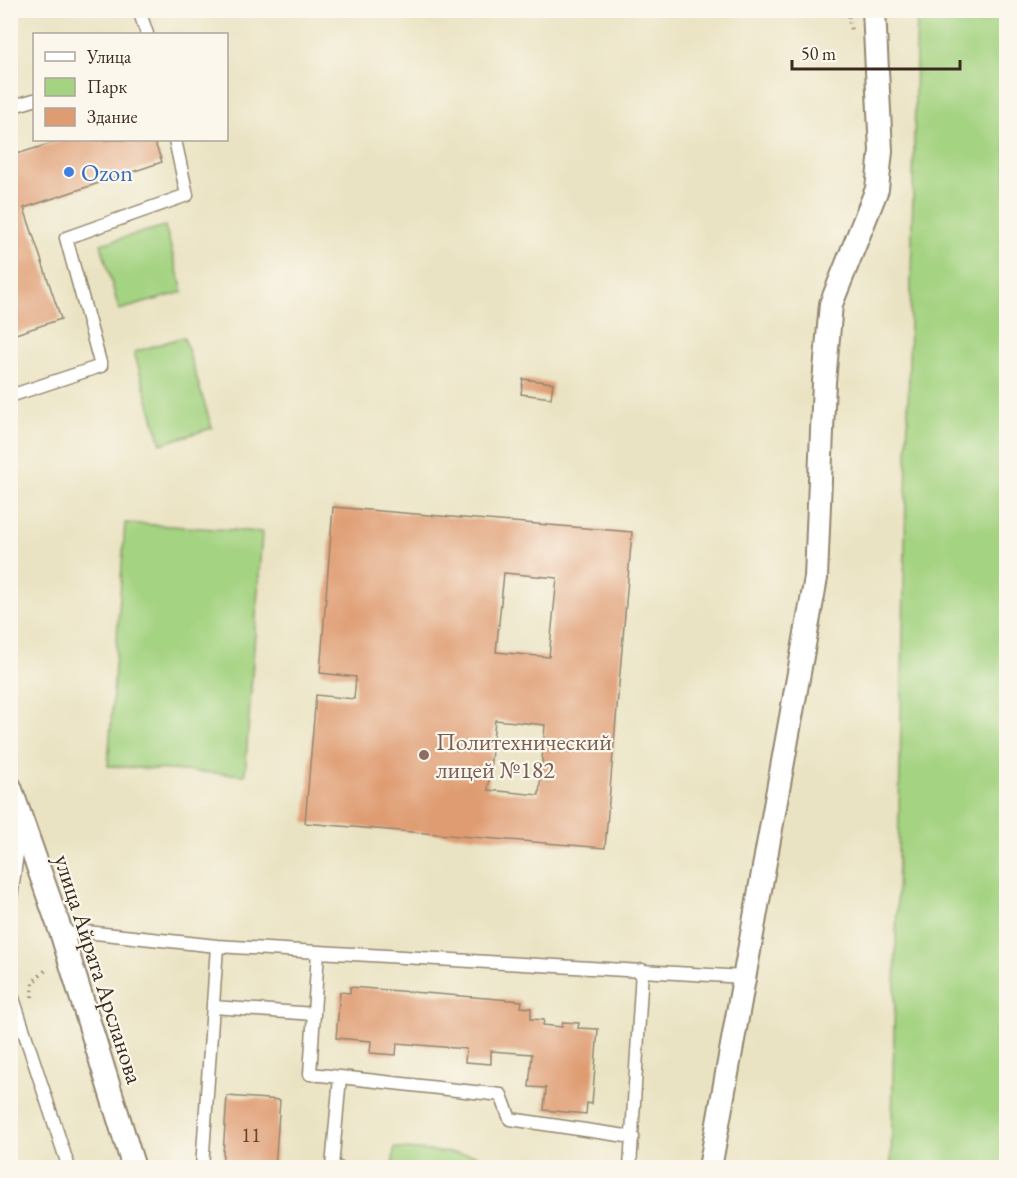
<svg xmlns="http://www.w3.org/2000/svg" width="1017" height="1178" viewBox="0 0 1017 1178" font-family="'EB Garamond',serif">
  <rect width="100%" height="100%" fill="#fbf7ec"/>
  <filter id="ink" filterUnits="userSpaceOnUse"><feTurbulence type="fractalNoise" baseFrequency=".0167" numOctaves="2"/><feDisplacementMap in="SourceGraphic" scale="12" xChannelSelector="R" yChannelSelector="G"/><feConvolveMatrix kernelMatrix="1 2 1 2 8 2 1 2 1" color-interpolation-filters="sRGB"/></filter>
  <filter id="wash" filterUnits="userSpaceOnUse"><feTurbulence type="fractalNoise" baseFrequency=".008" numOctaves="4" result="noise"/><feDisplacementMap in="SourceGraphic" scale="24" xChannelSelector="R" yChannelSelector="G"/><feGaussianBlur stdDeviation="1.35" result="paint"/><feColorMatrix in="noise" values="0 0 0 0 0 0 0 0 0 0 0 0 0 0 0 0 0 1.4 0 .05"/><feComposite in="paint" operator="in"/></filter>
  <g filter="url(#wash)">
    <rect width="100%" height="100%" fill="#eae3c3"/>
    <!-- green -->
    <path fill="#a4d381" stroke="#707e50" stroke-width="1.5" d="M917 11H1006V1167H891Z
      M165 226 183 292 119 310 101 244Z
      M184 337 212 428 161 444 134 352Z
      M125 523 262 532 245 775 108 766Z
      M394 1148 477 1155 476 1167H393Z"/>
    <g id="blocks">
      <!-- building -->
      <path fill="#df9c72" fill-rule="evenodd" d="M62 140H154L162 162 24 208 61 319 10 336V156Z
        M523 379 553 383 551 398 521 394Z
        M333 507 632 532 605 848 305 823 316 695 354 699 356 677 320 673ZM504 573 557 578 549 657 496 652ZM495 720 545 725 539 795 488 790Z
        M350 987 522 1001 521 1007 531 1008V1019L544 1020 543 1025 562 1027 563 1022 579 1023 578 1028 598 1029 592 1104 587 1103 586 1114 544 1110 546 1088 529 1087 532 1054 491 1051V1064L465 1062 466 1049 397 1043 396 1055 370 1053 371 1041 336 1038 340 992 350 993Z
        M227 1096 280 1100 275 1168H222Z"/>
    </g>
  </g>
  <g filter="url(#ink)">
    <use href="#blocks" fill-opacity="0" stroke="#928670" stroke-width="1.5"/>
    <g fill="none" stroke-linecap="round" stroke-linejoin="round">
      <!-- service casing -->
      <g stroke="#928670" stroke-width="15">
        <path id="service" d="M139 10 147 34
          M10 107 34 100
          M10 396 101 366 66 238 187 195 175 140
          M10 905 20 831
          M62 935 86 932 217 946 744 977
          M318 952 310 1074 340 1077 332 1167 339 1168
          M10 989 69 1168
          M213 1007 314 1014
          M340 1077 501 1095 510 1119 633 1137
          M202 1168 217 946
          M630 1168 642 970"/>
      </g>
      <!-- minor casing -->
      <g stroke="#928670" stroke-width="26">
        <path id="minor" d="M10 787 62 935 134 1168
          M710 1168 816 578 824 382 831 304 877 189 881 151 874 10"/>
      </g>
      <!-- path -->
      <path stroke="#928670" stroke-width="4" stroke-dasharray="1.5 4.5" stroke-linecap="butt" d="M848 10 851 31
        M32 997 33 982 46 970"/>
      <!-- service -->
      <use href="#service" stroke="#fff" stroke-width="12"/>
      <!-- minor -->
      <use href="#minor" stroke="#fff" stroke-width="22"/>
    </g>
  </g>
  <!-- markers -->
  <circle fill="#3f7fe0" stroke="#fbf7ec" stroke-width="2" cx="69" cy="172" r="6"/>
  <circle fill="#8d6e63" stroke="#fbf7ec" stroke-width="2" cx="424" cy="755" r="6"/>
  <g text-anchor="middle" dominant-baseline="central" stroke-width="4.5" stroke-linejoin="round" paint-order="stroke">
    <!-- number labels -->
    <g font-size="21" fill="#644633">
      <text x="251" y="1134">11</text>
    </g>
    <!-- shop labels -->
    <g font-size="24" fill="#366cbe" stroke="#fbf7ec" text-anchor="start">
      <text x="81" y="172">Ozon</text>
    </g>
    <!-- education labels -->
    <g font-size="24" fill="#785e54" stroke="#fbf7ec" text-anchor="start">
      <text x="436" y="741">Политехнический<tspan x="436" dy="28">лицей №182</tspan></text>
    </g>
    <!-- street labels -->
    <g font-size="24" fill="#3b2a1e" stroke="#fbf7ec">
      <text transform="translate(99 969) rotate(72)">улица Айрата Арсланова</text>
    </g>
  </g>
  <!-- margin -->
  <rect width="1017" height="1178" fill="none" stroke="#fbf7ec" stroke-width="36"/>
  <!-- legend -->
  <rect x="33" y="33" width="195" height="108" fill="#fbf7ec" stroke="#aea59a" stroke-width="1.5"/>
  <rect x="45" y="52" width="30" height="9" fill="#ffffff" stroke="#aea59a" stroke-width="1.5"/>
  <text x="87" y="63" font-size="18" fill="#3b2a1e">Улица</text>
  <rect x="45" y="78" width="30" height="18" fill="#a4d381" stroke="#aea59a" stroke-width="1.5"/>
  <text x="87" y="93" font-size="18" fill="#3b2a1e">Парк</text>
  <rect x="45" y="108" width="30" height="18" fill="#df9c72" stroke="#aea59a" stroke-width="1.5"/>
  <text x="87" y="123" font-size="18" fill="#3b2a1e">Здание</text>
  <!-- scale -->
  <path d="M792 60v9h168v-9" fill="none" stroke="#3b2a1e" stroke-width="3"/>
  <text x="801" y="60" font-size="18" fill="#3b2a1e" stroke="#fbf7ec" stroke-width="4.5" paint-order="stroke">50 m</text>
</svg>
